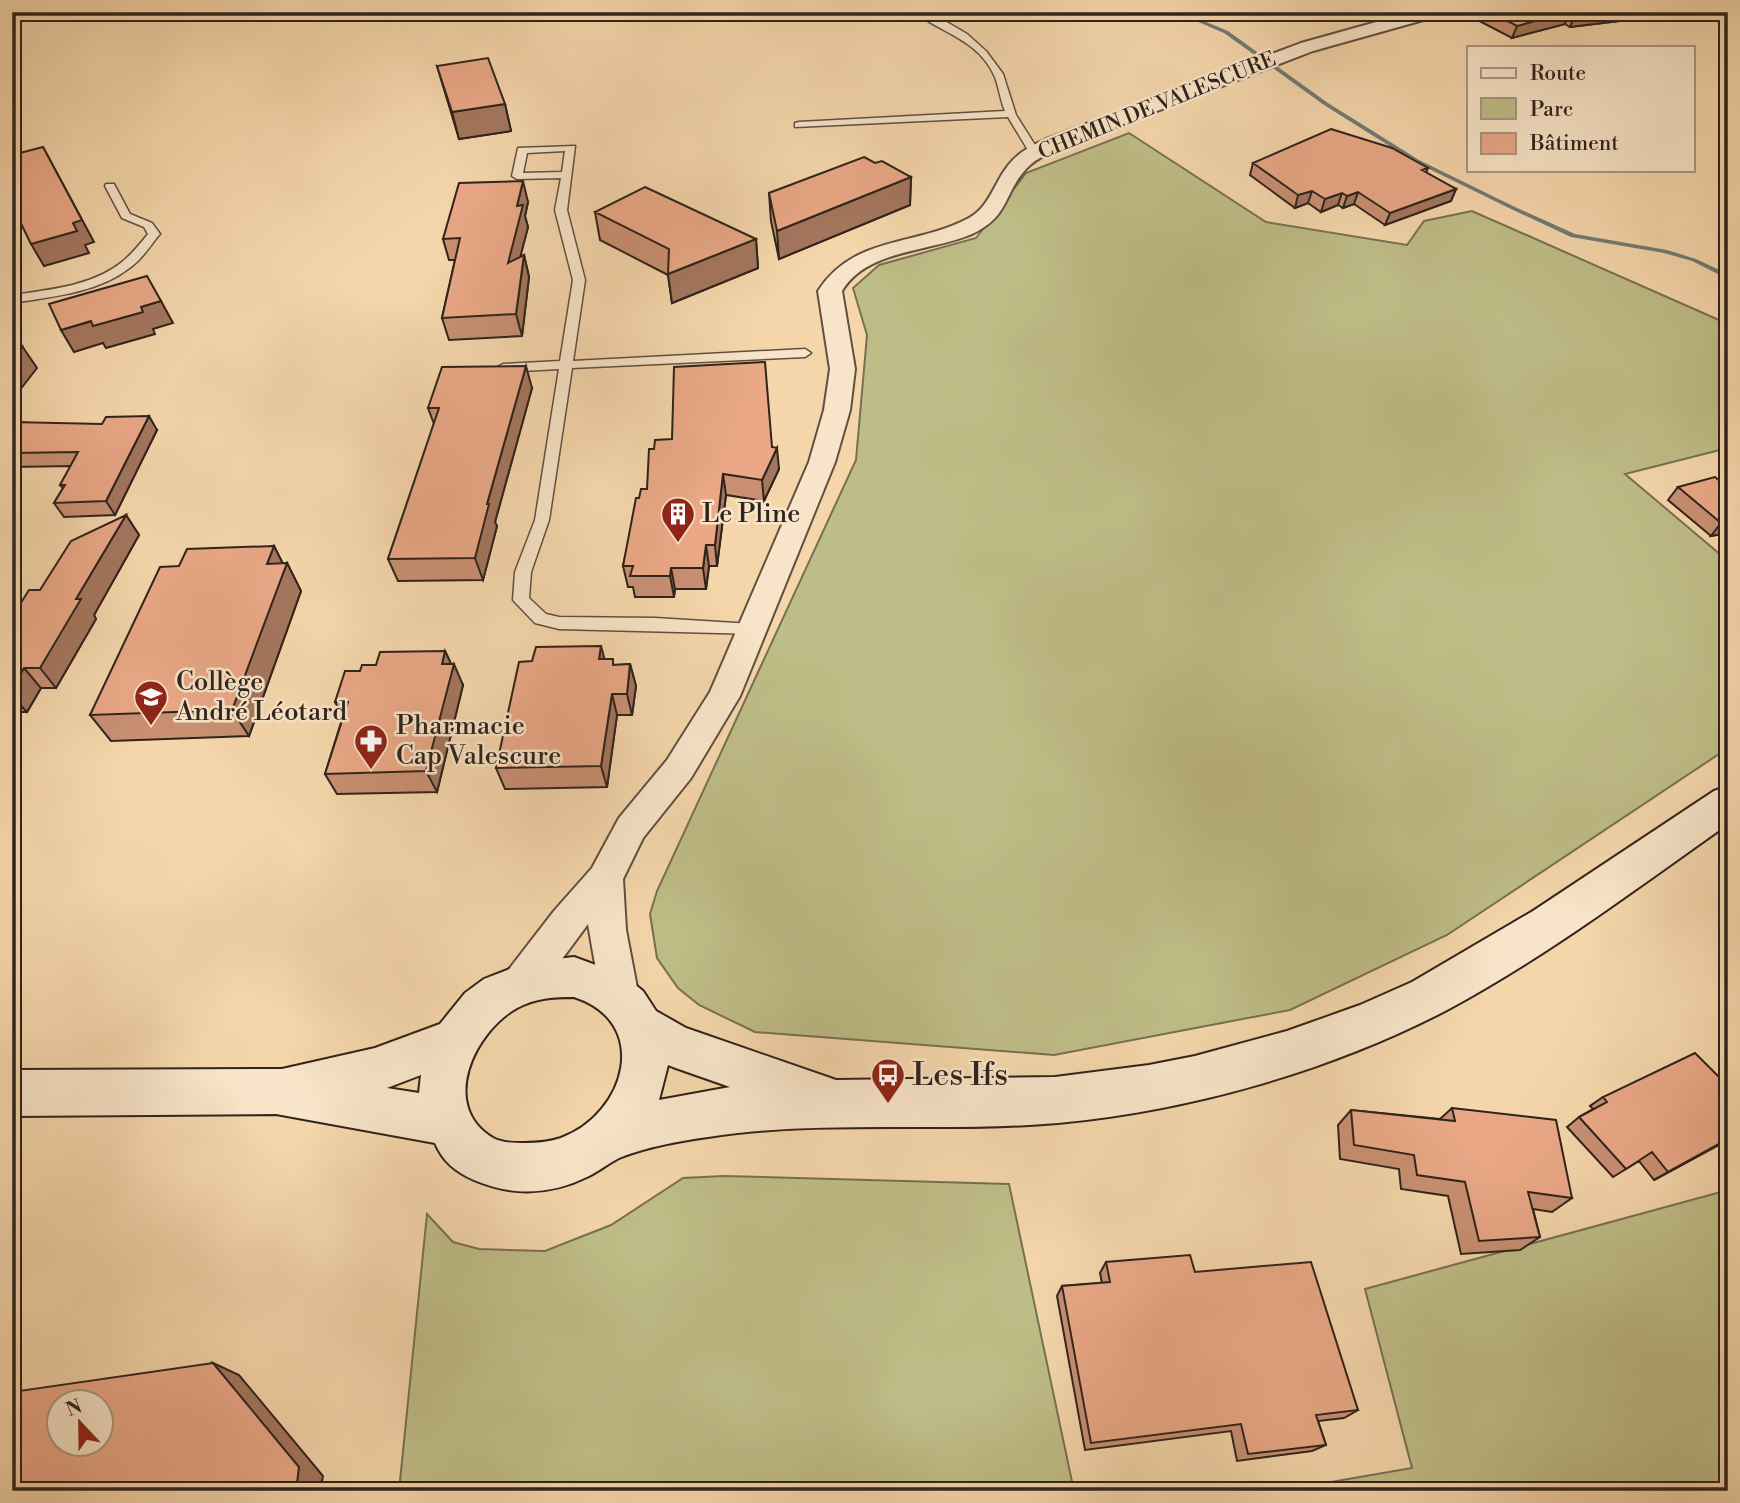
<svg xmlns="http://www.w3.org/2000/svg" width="1740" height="1503" viewBox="0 0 1740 1503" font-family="'Libre Bodoni',serif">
  <rect width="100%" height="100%" fill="#f5d6ab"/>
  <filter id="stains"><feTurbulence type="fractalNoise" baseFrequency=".00286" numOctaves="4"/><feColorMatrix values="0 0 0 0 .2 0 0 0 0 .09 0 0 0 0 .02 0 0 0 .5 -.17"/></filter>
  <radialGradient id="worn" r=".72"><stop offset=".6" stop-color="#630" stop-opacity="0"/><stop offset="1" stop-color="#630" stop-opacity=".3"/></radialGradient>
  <!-- green -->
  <path fill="#bfbd87" stroke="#777052" stroke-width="2" d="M1129 133 1266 222 1407 245 1424 221 1472 211 1728 324V448L1625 474 1728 561V748L1447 935 1290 1010 1054 1055 755 1032 699 1005 678 988 657 958 650 914 657 891 856 460 867 335 853 288 879 265 976 238 1026 173Z
    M724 1176 1009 1184 1074 1491H399L427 1214 453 1242 479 1249 545 1251 611 1225 683 1178Z
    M1728 1190V1491H1279L1412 1468 1365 1289Z"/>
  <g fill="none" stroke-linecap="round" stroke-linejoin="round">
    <!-- stream -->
    <path fill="#717c74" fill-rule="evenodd" d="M1175 12H1182L1228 31 1328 103 1419 160 1515 207 1575 234 1667 250 1696 259 1728 274V279L1692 261 1664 253 1571 237 1511 209 1415 162 1324 105 1224 33Z"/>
    <!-- service casing -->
    <g stroke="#605040" stroke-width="3">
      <path id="service" d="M650 12H668L645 19 641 16Z
        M914 12H926L945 21 967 34 986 51 1003 74 1016 115 1040 153 1039 155H1031L1008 117 795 127V123L799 122 1005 111C1000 100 999 86 994 75 978 40 942 33 914 12Z
        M575 146 567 210 585 280 573 361 805 349 811 353 805 357 572 368 549 520 531 572 529 598 546 614 559 617 655 618 752 624 758 626 760 630 758 634 559 629 535 623 513 600 515 572 535 520 559 369 503 372 496 368 503 364 560 361 573 280 555 210 561 178 517 179 512 176 518 148ZM565 151 562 172 523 173 527 153Z
        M106 184H114L130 214 152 223 160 234 158 236C149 248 140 261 128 269 97 293 50 297 12 303V295C48 290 93 286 122 262 132 254 140 244 148 234L144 227 122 218 105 186Z"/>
    </g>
    <!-- minor casing -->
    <g stroke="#605040" stroke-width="4">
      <path id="minor" d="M1412 12H1430L1427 19 1313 51 1053 151C1043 156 1033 161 1026 169 1003 194 1010 216 972 234 931 252 867 249 842 291L855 369 850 410 835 462 740 696 691 778 643 838 623 879 626 930 639 998 634 1011 620 1016 606 1011 601 998 588 924 534 997 520 1002 506 997 501 985 506 973 554 911 592 868 619 818 667 760 710 692 809 462 824 410 830 369 818 291C854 235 915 247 969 218 989 207 994 184 1007 167 1017 153 1031 146 1046 139L1301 43Z"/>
    </g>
    <!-- secondary casing -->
    <g stroke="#2f231c" stroke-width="4">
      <path id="secondary" d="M1728 786V824C1637 888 1546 957 1447 1010 1330 1071 1189 1111 1058 1123 942 1133 824 1119 708 1137 679 1141 646 1147 619 1158 609 1163 599 1171 589 1176 551 1195 514 1197 474 1180 456 1172 443 1162 435 1143L276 1114 12 1116V1070L282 1069 375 1048 440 1024 465 993 484 979 528 962 574 957 623 975 643 991 656 1011 686 1028 836 1080 1055 1077 1149 1065 1195 1056 1287 1031 1360 1005 1412 982 1533 911 1714 791ZM574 997C652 1022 626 1114 561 1138 549 1142 537 1143 524 1143 514 1143 502 1143 493 1138 439 1106 474 1032 517 1008 535 998 554 997 574 997ZM668 1065 673 1067 730 1087 659 1100ZM421 1075 419 1093 387 1088Z"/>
    </g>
    <!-- service -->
    <use href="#service" fill="#f8e4c8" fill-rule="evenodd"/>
    <!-- minor -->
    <use href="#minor" fill="#f8e4c8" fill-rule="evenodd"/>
    <!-- secondary -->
    <use href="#secondary" fill="#f8e4c8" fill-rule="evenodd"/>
  </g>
  <!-- wall -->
  <path fill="#c99074" stroke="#2f231c" stroke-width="2" d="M1462 12H1630L1627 20 1570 27 1565 24 1512 38Z
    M437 66 505 104 511 131 459 139Z
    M875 163 911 177 910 205 779 259 771 221 769 193Z
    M1253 163 1428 168 1426 173 1456 189 1451 201 1385 225 1354 204 1343 208 1338 205 1321 212 1308 203 1295 208 1250 175Z
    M528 202 525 216 528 227 520 257 524 255 529 277 522 336 449 340 442 318 455 260H449L443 239Z
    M595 212 756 239 758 268 672 303 668 275 600 240Z
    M532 388 495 522 497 526 483 580 398 581 388 559 434 424 428 408Z
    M12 422 157 430 115 515 64 517 54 503 63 488 60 485 71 466 12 467Z
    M772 447 779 469 764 501 726 495 717 566H709L706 589H675L674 597H635L633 587H628L623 566 639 498Z
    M1678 487 1728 488V533L1711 536 1668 500Z
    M126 515 139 535 94 615 96 619 56 688H41L27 712H12V617L40 590Z
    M274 546 283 564 287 563 301 591 249 736 111 741 90 715 179 566Z
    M445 651 451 664 463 685 437 792 337 794 325 774 343 716 335 702 360 671Z
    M605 659 615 665 630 664 636 686 632 715H617L607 787 505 789 496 768Z
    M1728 1086V1140L1654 1180 1639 1161 1613 1177 1567 1127 1579 1117 1593 1109 1590 1106 1603 1097Z
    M1452 1108 1572 1198 1552 1212 1533 1209 1540 1237 1520 1250 1461 1254 1448 1196 1401 1189 1399 1169 1340 1159 1338 1125 1351 1110 1440 1119Z
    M1106 1262 1195 1272 1358 1410 1344 1418 1318 1421 1326 1445 1312 1451 1237 1461 1231 1431 1085 1450 1057 1296 1062 1286 1102 1283 1100 1273Z"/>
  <!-- shaded-wall -->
  <path fill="#a4765e" stroke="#2f231c" stroke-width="2" d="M1567 12H1570L1565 24 1512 38 1517 26Z
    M1595 12H1630L1627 20 1570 27 1575 15Z
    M505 104 511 131 459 139 452 112Z
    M43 147 94 242 85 245 89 253 44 266 31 244 73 223Z
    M911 177 910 205 779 259 777 231Z
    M523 181 528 202 525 216 528 227 513 285 508 263 517 206Z
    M1456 189 1451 201 1385 225 1390 213Z
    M1312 191 1308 203 1295 208 1298 195Z
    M1358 192 1354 204 1343 208 1347 196Z
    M1342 193 1338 205 1321 212 1325 199Z
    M756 239 758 268 672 303 668 274Z
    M524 255 529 277 522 336 516 314Z
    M161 301 173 323 153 329 155 334 106 348 103 343 74 352 61 330Z
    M22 346 37 368 12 400V358Z
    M526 366 532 388 495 522 497 526 483 580 475 558 487 504Z
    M149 416 157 430 115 515 106 501Z
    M777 448 779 469 764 501 762 480Z
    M723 474 726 495 717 566 715 545Z
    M126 515 139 535 94 615 96 619 56 688 40 668 76 599Z
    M1728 522V533L1711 536 1721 523Z
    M706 545 709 566 706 589 703 568Z
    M274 546 285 568 287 563 301 591 249 736 232 710 267 564Z
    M671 568 675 589 674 597 670 576Z
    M601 646 607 668 599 659Z
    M445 651 453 668 454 664 463 685 437 792 426 771 442 664Z
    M630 664 636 686 632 715 627 694Z
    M24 668 41 688 27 712 12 696V688Z
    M612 694 617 715 607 787 601 766Z
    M1728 1139V1140L1654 1180 1668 1172Z
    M213 1363 239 1375 323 1476 320 1491H296Z"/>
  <!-- building -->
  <path fill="#eaa887" stroke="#2f231c" stroke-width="2" fill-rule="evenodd" d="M1490 12H1567L1517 26Z
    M1571 12H1595L1575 15Z
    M488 58 505 104 452 112 437 66Z
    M1331 129 1392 148 1428 168 1422 170 1456 189 1390 213 1358 192 1347 196 1342 193 1325 199 1312 191 1298 195 1253 163Z
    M43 147 82 220 73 223 77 231 31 244 12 205V155Z
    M864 157 875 163 882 161 911 177 777 231 769 193Z
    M523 181 517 206 523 205 508 263 524 255 516 314 442 318 460 238 443 239 459 183Z
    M645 187 756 239 668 274 669 249 595 212Z
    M147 276 161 301 141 307 143 312 93 326 91 321 61 330 49 304Z
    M12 345 22 346 12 358Z
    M765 362 772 447 777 448 762 480 723 474 715 545H706L703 568H671L670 576H630L633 566H623L636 498H639L641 489H647L649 449H654L655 440 672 439 674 367Z
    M526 366 487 504H489L475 558 388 559 439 408H428L442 367Z
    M149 416 106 501 54 503 65 485H60L78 452 12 453V422L102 424 106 417Z
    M1715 477 1728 488V522L1721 523 1678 487Z
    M126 515 76 599H81L40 668H24L12 688V617L29 590H40L71 541Z
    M274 546 267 564 287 563 232 710 90 715 160 567 179 566 187 549Z
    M601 646 599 659H613V665L630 664 627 694H612L601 766 496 768 519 662 532 661 536 647Z
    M445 651 442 664H454L426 771 325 774 348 702H335L345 671H360L362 665H376L380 652Z
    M1695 1053 1728 1086V1139L1668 1172 1652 1152 1626 1169 1579 1117 1607 1102 1603 1097Z
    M1452 1108 1556 1120 1572 1198 1528 1192 1540 1237 1479 1241 1465 1182 1417 1175 1414 1155 1354 1145 1351 1110 1455 1121Z
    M1190 1255 1195 1272 1311 1262 1358 1410 1316 1415 1326 1445 1248 1454 1241 1424 1091 1443 1062 1286 1110 1282 1106 1262Z
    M213 1363 299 1467 296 1491H12V1392ZM60 1402H102V1444H60Z"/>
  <!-- icons -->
  <defs>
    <g id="building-pin" transform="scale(1.75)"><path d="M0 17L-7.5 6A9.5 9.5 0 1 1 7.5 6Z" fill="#8f2418" stroke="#f8e4c8"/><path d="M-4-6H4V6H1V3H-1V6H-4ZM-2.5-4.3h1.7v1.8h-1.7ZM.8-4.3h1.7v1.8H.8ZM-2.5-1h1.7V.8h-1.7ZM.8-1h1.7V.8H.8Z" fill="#fff"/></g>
    <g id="school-pin" transform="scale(1.75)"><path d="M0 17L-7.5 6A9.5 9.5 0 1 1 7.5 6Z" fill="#8f2418" stroke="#f8e4c8"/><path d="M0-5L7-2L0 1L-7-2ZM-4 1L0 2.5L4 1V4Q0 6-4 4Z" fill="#fff"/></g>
    <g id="pharmacy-pin" transform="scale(1.75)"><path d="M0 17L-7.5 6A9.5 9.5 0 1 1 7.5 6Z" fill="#8f2418" stroke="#f8e4c8"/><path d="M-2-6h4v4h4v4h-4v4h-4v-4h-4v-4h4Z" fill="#fff"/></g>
    <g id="bus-pin" transform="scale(1.75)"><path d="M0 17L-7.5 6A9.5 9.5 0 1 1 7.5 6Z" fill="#8f2418" stroke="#f8e4c8"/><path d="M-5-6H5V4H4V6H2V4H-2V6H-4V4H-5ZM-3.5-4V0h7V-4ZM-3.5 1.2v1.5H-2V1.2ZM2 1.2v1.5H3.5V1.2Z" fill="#fff"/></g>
  </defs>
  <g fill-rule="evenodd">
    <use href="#building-pin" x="678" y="514"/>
    <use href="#school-pin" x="151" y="697"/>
    <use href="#pharmacy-pin" x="371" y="741"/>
    <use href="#bus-pin" x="888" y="1075"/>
  </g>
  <g text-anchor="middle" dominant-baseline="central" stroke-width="5" stroke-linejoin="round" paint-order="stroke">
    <!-- far-street labels -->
    <g font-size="21" fill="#2f231c" stroke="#f8e4c8">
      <text transform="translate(1157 106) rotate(-22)">CHEMIN DE VALESCURE</text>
    </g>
    <!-- poi labels -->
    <g font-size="26" fill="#2f231c" stroke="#f8e4c8" text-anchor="start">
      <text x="702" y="514">Le Pline</text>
      <text x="176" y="682">Collège<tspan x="176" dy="30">André Léotard</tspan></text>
      <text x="396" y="726">Pharmacie<tspan x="396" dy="30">Cap Valescure</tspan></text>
    </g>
    <!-- near-poi labels -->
    <g font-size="32" fill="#2f231c" stroke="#f8e4c8" text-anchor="start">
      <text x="912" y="1075">Les Ifs</text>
    </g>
  </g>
  <!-- margin -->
  <rect width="1740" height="1503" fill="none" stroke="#f5d6ab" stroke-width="42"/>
  <rect x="14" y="14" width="1712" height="1475" fill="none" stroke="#2f231c" stroke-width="3.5"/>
  <rect x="21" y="21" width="1698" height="1461" fill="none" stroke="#2f231c" stroke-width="2"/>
  <!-- legend -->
  <rect x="1467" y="46" width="228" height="126" fill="#f8e4c8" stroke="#a89783" stroke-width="2"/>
  <rect x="1481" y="68" width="35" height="10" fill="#f8e4c8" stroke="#a89783" stroke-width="2"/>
  <text x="1530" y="80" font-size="21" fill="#2f231c">Route</text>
  <rect x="1481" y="98" width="35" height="21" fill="#bfbd87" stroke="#a89783" stroke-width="2"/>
  <text x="1530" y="116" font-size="21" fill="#2f231c">Parc</text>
  <rect x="1481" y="133" width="35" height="21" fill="#eaa887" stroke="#a89783" stroke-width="2"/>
  <text x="1530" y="150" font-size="21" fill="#2f231c">Bâtiment</text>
  <!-- north arrow -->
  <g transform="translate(80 1423) rotate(338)"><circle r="33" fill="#f8e4c8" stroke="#a89783" stroke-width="2"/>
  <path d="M0-5L12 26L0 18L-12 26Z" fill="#8f2418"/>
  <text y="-10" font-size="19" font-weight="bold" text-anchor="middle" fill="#2f231c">N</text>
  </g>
  <rect width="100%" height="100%" filter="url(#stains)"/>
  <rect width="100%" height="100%" fill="url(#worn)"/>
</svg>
